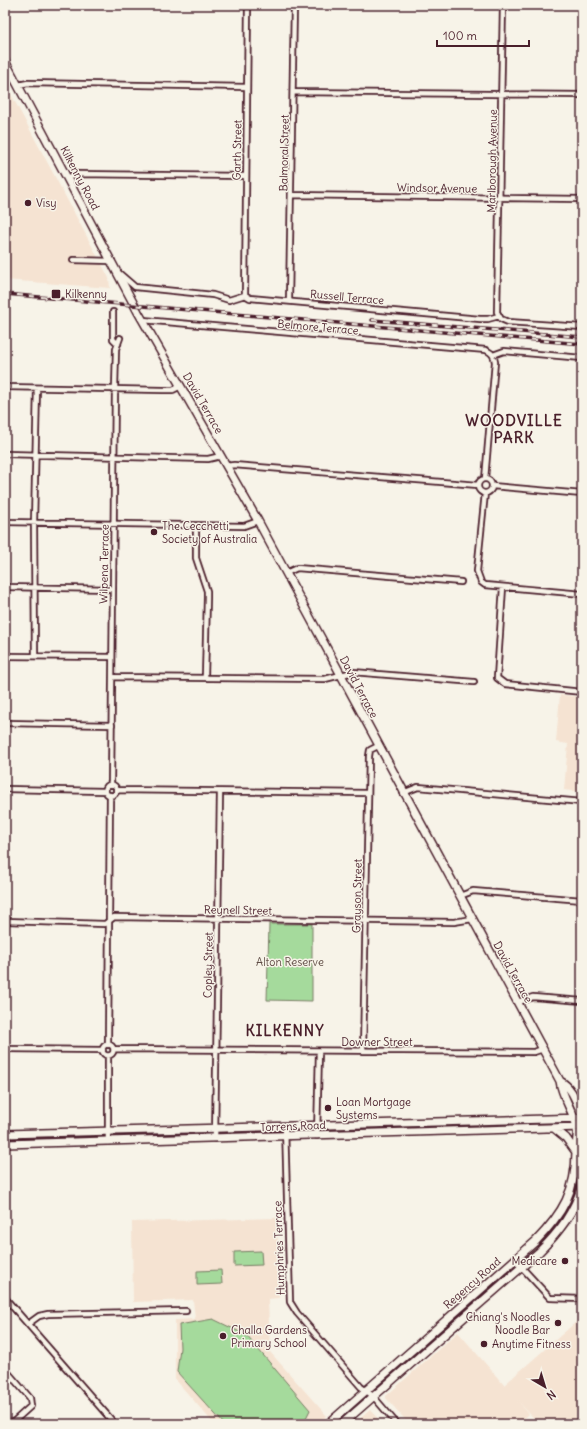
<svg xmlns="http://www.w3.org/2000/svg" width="587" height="1429" viewBox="0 0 587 1429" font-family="Delius,sans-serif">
  <rect width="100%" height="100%" fill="#f7f3e8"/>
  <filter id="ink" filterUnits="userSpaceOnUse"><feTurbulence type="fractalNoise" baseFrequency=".025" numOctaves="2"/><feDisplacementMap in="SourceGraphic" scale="8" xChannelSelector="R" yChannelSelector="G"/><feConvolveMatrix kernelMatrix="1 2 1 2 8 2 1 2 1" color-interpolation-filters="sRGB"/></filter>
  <g filter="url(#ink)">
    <!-- built -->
    <path fill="#f5e3d2" d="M5 83 109 278 110 288 5 280Z
      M560 695 582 697V792L564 790 568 744 556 742Z
      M277 1218 279 1298 268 1299 270 1352 327 1416 317 1424H214L175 1379V1320L195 1319 193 1300 133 1302 132 1222Z
      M576 1322 582 1329V1424H539L518 1401 529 1414 518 1424H409L386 1398V1396L458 1332 504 1385Z
      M370 1410 383 1424H354Z"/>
    <!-- green -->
    <path fill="#a5da9c" stroke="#787c64" d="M269 924H312V1001L267 1000Z
      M261 1251 262 1265 234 1266V1252Z
      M221 1270 222 1284 197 1285V1271Z
      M213 1319 246 1335 310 1410 303 1424H224L177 1372 180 1348 179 1325Z"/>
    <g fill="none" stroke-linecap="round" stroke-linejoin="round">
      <!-- minor casing -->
      <g stroke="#4a1f2b" stroke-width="8">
        <path id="minor" d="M503 5 497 312 501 319 508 322 582 327
          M18 85 28 83 247 87
          M293 92 582 95
          M67 178 76 174 246 176
          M292 195 582 199
          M73 260 112 261
          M120 274 135 287 213 295 229 300 245 295
          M245 295 248 5
          M245 295 250 298 480 319H488L499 316
          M289 301 294 5
          M113 312V339L118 344
          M143 320 486 350C492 353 494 355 495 362L485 479
          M493 355 504 351 582 358
          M5 387 163 390H173L181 386
          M5 454 208 459 221 456
          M226 466 234 465 478 485
          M478 486a7 7 0 1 1 14 0a7 7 0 1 1-14 0Z
          M492 486 582 494
          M485 493 477 571 481 582 485 585 582 594
          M5 522 244 526 258 521
          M196 526V558L207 591V598L205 677
          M286 573 297 568 461 582
          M5 587 113 589
          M503 587 497 678 505 684 582 692
          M5 656 112 657
          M35 656 34 523 37 388
          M112 677 325 679 353 672 474 682
          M5 723 112 725
          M105.5 790a5.5 5.5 0 1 1 11 0a5.5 5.5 0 1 1-11 0Z
          M111 785 115 389 116 349 120 338
          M5 789 105 791
          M116 790 368 793
          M403 793 418 787 582 802
          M460 896 473 891 582 900
          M5 921 105 924 114 917 454 922 472 919
          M518 1002 533 997 582 1001
          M102.5 1050a5.5 5.5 0 1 1 11 0a5.5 5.5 0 1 1-11 0Z
          M108 1045 110 795
          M5 1049 103 1050
          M114 1049 534 1052 543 1049
          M363 1051 369 756 370 750 378 746
          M285 1126 290 1302 297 1313 361 1387 373 1396 397 1424
          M317 1136 319 1051
          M215 1139 220 792
          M108 1142V1056
          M515 1260 550 1298 582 1299
          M5 1298 115 1424
          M28 1324 39 1316 48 1314 186 1311
          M5 1369 30 1398 31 1406 11 1424"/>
      </g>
      <!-- secondary casing -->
      <g stroke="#4a1f2b" stroke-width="10">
        <path id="secondary" d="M5 61 138 312 258 521 560 1081C562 1097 573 1111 577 1127 578 1134 576 1144 576 1151 576 1191 563 1213 536 1241L328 1424
          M560 1081C573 1088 576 1102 582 1115
          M555 1129 566 1138 576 1152
          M5 1134 582 1118
          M5 1144 582 1127
          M342 1424 539 1252C559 1232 575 1212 582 1185"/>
      </g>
      <!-- minor -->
      <use href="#minor" stroke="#f7f3e8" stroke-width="4.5"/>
      <!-- secondary -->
      <use href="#secondary" stroke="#f7f3e8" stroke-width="7"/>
      <!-- rail casing -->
      <g stroke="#4a1f2b" stroke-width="3.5">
        <path id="rail" d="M5 294 582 344
          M372 320 582 337"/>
      </g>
      <!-- rail -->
      <use href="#rail" stroke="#f7f3e8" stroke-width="2" stroke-dasharray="6" stroke-linecap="butt"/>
    </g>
  </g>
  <!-- markers -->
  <g fill="#4a1f2b" stroke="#f7f3e8" stroke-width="1.5">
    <circle cx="28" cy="203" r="4"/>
    <rect x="51" y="289" width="10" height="10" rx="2"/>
    <circle cx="154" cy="532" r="4"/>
    <circle cx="328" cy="1108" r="4"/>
    <circle cx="565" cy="1261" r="4"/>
    <circle cx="558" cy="1323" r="4"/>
    <circle cx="223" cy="1336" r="4"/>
    <circle cx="484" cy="1344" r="4"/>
  </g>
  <g text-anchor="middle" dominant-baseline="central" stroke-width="3" stroke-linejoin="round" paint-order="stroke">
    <!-- street labels -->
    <g font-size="11" fill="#4a1f2b" stroke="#f7f3e8">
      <text transform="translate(237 150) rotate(-89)">Garth Street</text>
      <text transform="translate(284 153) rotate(-89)">Balmoral Street</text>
      <text transform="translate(492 161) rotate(-89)">Marlborough Avenue</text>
      <text transform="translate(80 178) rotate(62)">Kilkenny Road</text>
      <text transform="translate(437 188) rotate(1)">Windsor Avenue</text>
      <text transform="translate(347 297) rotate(5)">Russell Terrace</text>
      <text transform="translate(318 327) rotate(5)">Belmore Terrace</text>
      <text transform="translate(203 403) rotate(60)">David Terrace</text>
      <text transform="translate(104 564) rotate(-89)">Wilpena Terrace</text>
      <text transform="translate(359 687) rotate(62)">David Terrace</text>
      <text transform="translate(357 896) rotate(-89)">Grayson Street</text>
      <text transform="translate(238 910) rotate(1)">Reynell Street</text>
      <text transform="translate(208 965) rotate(-89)">Copley Street</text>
      <text transform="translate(513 972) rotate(61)">David Terrace</text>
      <text x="377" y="1042">Downer Street</text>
      <text transform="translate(293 1126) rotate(-2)">Torrens Road</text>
      <text transform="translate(279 1248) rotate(-92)">Humphries Terrace</text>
      <text transform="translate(472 1283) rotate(-41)">Regency Road</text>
    </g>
    <!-- poi labels -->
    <g font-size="11" fill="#4a1f2b" stroke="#f7f3e8" text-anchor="start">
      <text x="36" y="203">Visy</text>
      <text x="65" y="294">Kilkenny</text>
      <text x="162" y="526">The Cecchetti<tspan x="162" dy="13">Society of Australia</tspan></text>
      <text x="336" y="1102">Loan Mortgage<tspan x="336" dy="13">Systems</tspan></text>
      <text x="557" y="1261" text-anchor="end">Medicare</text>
      <text x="550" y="1317" text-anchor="end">Chiang's Noodles<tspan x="550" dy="13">Noodle Bar</tspan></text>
      <text x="231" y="1330">Challa Gardens<tspan x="231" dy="13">Primary School</tspan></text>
      <text x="492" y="1344">Anytime Fitness</text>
    </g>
    <!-- park labels -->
    <g font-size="11" fill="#614e47" stroke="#f7f3e8">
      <text x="290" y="962">Alton Reserve</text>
    </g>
    <!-- district labels -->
    <g font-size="15" font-weight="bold" letter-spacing="1" fill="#4a1f2b" stroke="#f7f3e8">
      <text x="514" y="420">WOODVILLE<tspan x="514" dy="17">PARK</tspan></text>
      <text x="285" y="1030">KILKENNY</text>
    </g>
  </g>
  <!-- margin -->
  <rect width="587" height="1429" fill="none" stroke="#f7f3e8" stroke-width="20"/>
  <rect x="10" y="10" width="567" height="1409" fill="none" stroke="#4a1f2b" stroke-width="1.5" filter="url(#ink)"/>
  <!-- north arrow -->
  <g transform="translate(545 1387) rotate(142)" stroke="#f7f3e8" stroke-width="3" paint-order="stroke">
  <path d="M0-3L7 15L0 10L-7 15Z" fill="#4a1f2b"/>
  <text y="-6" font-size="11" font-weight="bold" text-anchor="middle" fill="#4a1f2b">N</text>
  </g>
  <!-- scale -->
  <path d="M437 40v6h92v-6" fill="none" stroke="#4a1f2b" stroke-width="2"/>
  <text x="443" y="40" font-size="12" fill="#4a1f2b" stroke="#f7f3e8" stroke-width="3" paint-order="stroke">100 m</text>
</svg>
